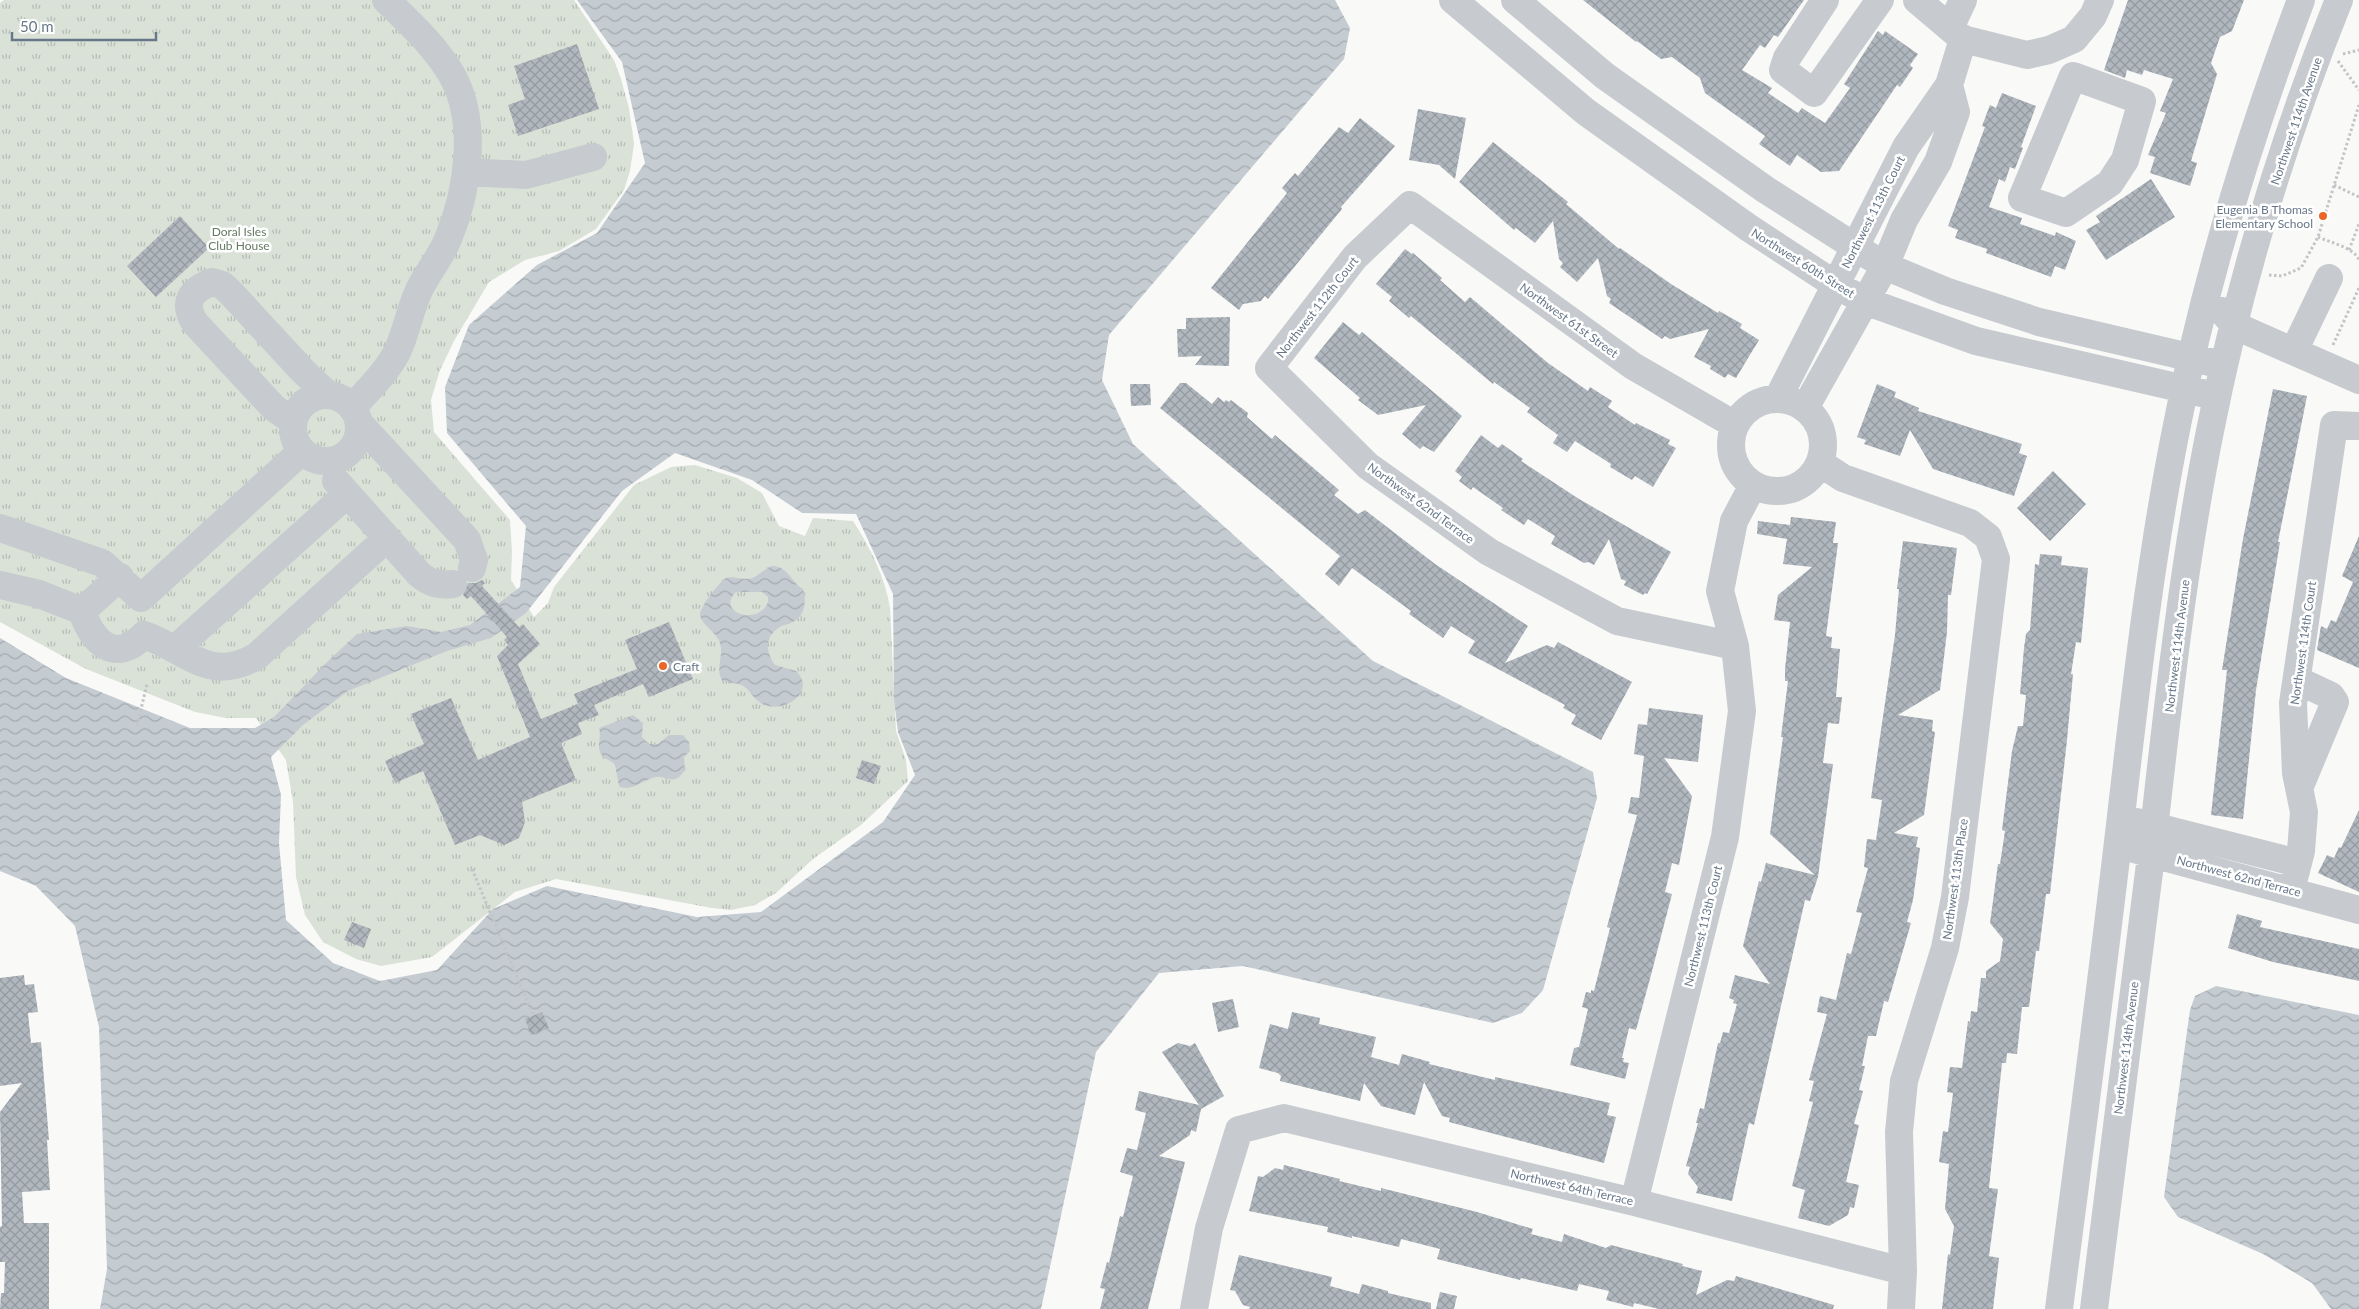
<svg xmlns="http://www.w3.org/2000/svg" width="2359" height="1309" viewBox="0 0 2359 1309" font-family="Lato,sans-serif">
  <defs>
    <pattern id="park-tufts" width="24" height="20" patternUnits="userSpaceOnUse" patternTransform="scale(1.25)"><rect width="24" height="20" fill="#dae2d8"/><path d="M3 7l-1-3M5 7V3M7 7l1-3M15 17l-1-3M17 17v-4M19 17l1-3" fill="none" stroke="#b5bcb5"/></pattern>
    <pattern id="water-waves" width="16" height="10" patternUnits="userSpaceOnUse" patternTransform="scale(1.25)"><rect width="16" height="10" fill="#c4ccd2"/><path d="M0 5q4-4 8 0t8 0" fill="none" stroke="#a3aab0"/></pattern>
    <pattern id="building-cross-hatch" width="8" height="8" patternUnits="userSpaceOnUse" patternTransform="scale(1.25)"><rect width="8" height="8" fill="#b0b7be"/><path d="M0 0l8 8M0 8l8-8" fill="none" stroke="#939aa0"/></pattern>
  </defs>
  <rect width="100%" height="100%" fill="#f9f9f7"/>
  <!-- park -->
  <path fill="url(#park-tufts)" d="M4 0H574L614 60 621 79 629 108 634 144 630 171 624 190 596 229 559 251 525 260 489 282 454 341 440 370 431 400 434 432 510 520 512 551 511 580 534 617 548 603 554 587 634 485 671 467 695 465 737 478 762 493 779 526 805 536 813 518 853 521C870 547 885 577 890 608L896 731 906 760 908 781 861 825 813 859 776 893 755 905 731 910 712 908 556 879 515 892 432 957 381 966 356 959 323 942 305 915 296 877 293 802 286 760 256 718H226L195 712 86 669 0 622V3Z"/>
  <!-- water -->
  <path fill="url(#water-waves)" fill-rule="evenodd" d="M577 0H1335L1350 28 1344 59 1109 335 1102 380 1133 444 1373 661 1593 772 1597 798 1543 990 1522 1013 1493 1023 1243 966 1159 973 1096 1052 1041 1309H100L107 1269 99 1027 75 926 36 886 0 871V638L66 678 190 728H255L274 717 327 662 357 634 407 626 441 632 470 625 520 587 526 526 447 433 445 387 469 325 537 265 597 233 645 163 622 62ZM675 453 752 480 802 513 856 514 893 594 894 700 898 732 915 775 883 822 761 912 697 917 547 886 493 909 437 970 380 981 333 963 286 920 279 843 281 795 271 757 303 725 348 691 447 651 491 638 526 613 622 491Z
    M772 566C788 566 791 582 803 589 807 602 805 617 791 623 787 625 783 625 780 627 764 636 766 653 775 665L796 671C816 690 788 711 768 706 753 703 751 688 741 685 735 682 729 684 722 680 715 669 724 656 720 643 716 631 702 626 700 615 699 608 720 581 726 578 734 575 743 581 752 578 760 575 764 569 772 566ZM736 592H762L768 597V602C758 627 715 612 736 592Z
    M633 715 643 723 642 737 649 744H658L669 735H683L689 742 690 751 684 757C684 764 687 769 681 775 672 785 665 775 656 777 644 779 631 793 619 786L615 765C611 760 604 759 601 754 596 746 602 737 599 728Z
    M2216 986 2359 1015V1309H2331L2312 1283 2263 1254 2178 1217 2164 1197 2190 1010 2195 996Z"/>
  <!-- building -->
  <path fill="url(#building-cross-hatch)" d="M1583 0H1804L1778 37 1774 35 1765 48 1760 45 1742 70 1772 88 1768 93 1798 113 1802 108 1825 123 1850 88 1844 84 1878 31 1883 35 1885 31 1918 54 1910 65 1913 68 1900 87 1897 85 1839 171 1821 172 1797 155 1790 166 1759 144 1765 136 1705 93 1700 78 1672 57 1661 59 1637 41 1636 42Z
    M2128 0H2244L2232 31 2220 37 2211 63 2217 74 2191 161 2197 163 2190 186 2150 173 2155 157 2148 155 2166 113 2160 111 2173 79 2144 70 2142 75 2127 70 2125 78 2104 70Z
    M577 44 599 109 518 136 508 105 525 99 514 66Z
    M2002 93 2036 106 2021 147 2023 148 2015 169 2010 167 2005 182 1999 179 1989 207 2022 218 2020 224 2055 236 2056 232 2076 241 2065 270 2055 266 2051 277 1986 253 1987 249 1955 238 1958 230 1948 226 1985 127 1982 126 1990 105 1996 108Z
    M1418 109 1466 118 1455 179 1439 165 1409 160Z
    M1360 118 1395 146 1341 207 1342 209 1268 299 1265 296 1261 301 1243 304 1239 310 1211 288 1287 193 1282 188 1295 173 1298 176 1339 127 1348 133Z
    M1493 142 1568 202 1566 204 1619 249 1620 248 1671 284 1718 313 1719 311 1742 324 1740 328 1759 340 1736 378 1728 374 1725 378 1710 369 1711 366 1694 357 1709 329 1670 339 1665 336 1662 339 1609 303 1611 299 1607 296 1598 258 1577 282 1560 267 1563 263 1559 259 1553 221 1535 243 1516 228 1514 230 1459 182Z
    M2151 179 2175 217 2106 260 2086 230 2100 222 2096 216Z
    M180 216 209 248 156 297 127 266Z
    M1405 249 1412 254 1413 253 1442 278 1440 280 1465 302 1470 297 1548 363 1588 391 1590 387 1612 401 1608 407 1635 425 1636 423 1670 440 1668 444 1676 448 1653 487 1635 476 1632 480 1610 467 1611 464 1575 441 1567 452 1553 443 1558 435 1527 412 1530 408 1494 382 1493 384 1411 316 1409 318 1389 301 1392 297 1376 284Z
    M1230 317 1229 366 1195 365 1202 356 1178 357 1177 329H1186V318Z
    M1343 322 1359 335 1362 332 1462 416 1434 452 1423 446 1420 449 1402 434 1426 405 1378 415 1358 400 1360 398 1314 358Z
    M1180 383H1186L1212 404 1218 397 1224 402 1226 400 1229 402 1231 400 1248 413 1247 417 1272 439 1275 435 1339 490 1334 495 1358 514 1365 510 1435 564 1528 626 1505 663 1547 645 1554 648 1558 642 1632 682 1601 740 1571 724 1576 715 1563 708 1565 705 1468 653 1475 641 1451 626 1443 638 1409 614 1411 611 1352 568 1339 586 1325 574 1340 556 1160 408Z
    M1130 384H1150L1151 405 1131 406Z
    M1877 384 1896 392 1894 397 1919 408 1918 411 2022 444 2019 453 2027 456 2014 496 1933 469 1910 430 1900 456 1864 444 1866 440 1857 437Z
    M2273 389 2307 396 2278 542H2280L2256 690 2243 819 2211 815 2227 670H2222L2243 539Z
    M1481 435 1498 448 1502 444 1523 459 1521 461 1579 499 1671 552 1647 594 1645 593 1643 595 1624 585 1626 581 1621 579 1609 539 1594 565 1588 562 1584 563 1551 544 1555 536 1528 519 1524 525 1501 510 1503 508 1473 487 1471 490 1459 481 1462 477 1455 471Z
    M2053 471 2086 504 2050 541 2017 508Z
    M1791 517 1836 522 1833 543H1838L1826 636 1832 637 1831 648 1840 649 1836 697H1842L1839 724 1828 723 1823 763 1833 764 1818 877 1810 901 1805 900 1754 1125 1749 1123 1732 1201 1696 1193 1698 1187 1688 1174 1690 1167 1686 1166 1698 1123H1696L1700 1108 1704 1109 1718 1043H1720L1723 1032 1729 1033 1737 1004 1733 1003 1734 1000 1729 998 1735 975 1770 984 1743 946 1759 881 1761 882 1766 863 1815 875 1770 834 1783 737H1781L1788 681H1785V669L1790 622 1774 620 1778 595 1812 567 1783 564 1787 539 1757 534 1758 521 1790 525Z
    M2359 536V668L2317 650 2321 626 2327 629 2331 620 2336 622 2353 582 2342 576Z
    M1903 541 1957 548 1951 595H1948L1947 632 1940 690 1898 715 1933 720 1932 731 1935 732 1924 815 1894 833 1918 837 1916 847 1920 848 1913 900 1907 922 1911 923 1888 1002 1884 1001 1876 1036H1868L1862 1066H1865L1859 1090 1863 1091 1854 1124 1859 1125 1846 1182 1859 1185 1854 1208 1850 1207 1848 1215 1829 1226 1798 1218 1805 1190 1792 1186 1813 1102 1809 1101 1814 1081 1809 1080 1827 1014 1817 1012 1820 996 1836 1000 1847 953 1851 954 1862 913 1856 912 1868 868 1864 867 1867 839 1876 840 1882 800 1871 798 1895 635 1899 589H1897Z
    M2040 554 2062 556 2061 565 2088 568 2081 643 2076 642 2071 674H2073L2067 740 2050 894H2046L2039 951H2036L2029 1007H2022L2017 1054 2007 1053 2006 1063H2002L1989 1188 1998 1189 1989 1256 1999 1258 1993 1309H1942L1948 1254 1950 1255 1954 1226 1945 1209 1949 1164 1939 1162 1943 1131 1948 1132 1953 1093 1947 1092 1950 1067 1962 1068 1968 1021 1970 1022 1971 1011 1977 1012 1981 978H1986V971L2000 961 2003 939 1990 923 1998 864H2000L2005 831 2002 830 2012 751 2018 726H2023L2026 695 2020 694 2024 648 2026 634 2030 630 2035 564 2039 565Z
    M482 580 485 583 482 586 519 627 523 624 540 644 518 664 541 719 578 704 574 694 637 669 625 640 669 622 693 679 649 697 643 684 594 705 599 715 578 723 582 734 561 743 576 780 522 802 525 822 519 838 504 845 480 835 455 845 423 771 395 783 385 761 424 744 411 714 451 698 478 760 530 737 497 656 508 645 504 640 507 637 471 596 467 599 463 595 468 583H476Z
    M1649 708 1703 715 1698 762 1664 758 1692 796 1679 865 1672 863 1665 892 1672 894 1651 975 1636 1030 1629 1028 1622 1058H1624L1623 1062 1629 1063 1625 1079 1570 1065 1574 1048 1579 1047 1588 1009 1582 1007 1586 992 1591 993V990L1594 991 1610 928 1607 927 1637 815 1628 813 1631 797 1639 798 1644 756 1634 754 1638 724 1647 725Z
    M862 760 881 766 874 784 856 778Z
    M2359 810V892L2318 873 2327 855 2334 858 2339 847 2341 848Z
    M2237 914 2262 921 2260 927 2359 949V981L2273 962 2228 948Z
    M352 922 371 929 364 948 344 940Z
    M24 975 25 985 34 984 38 1012 28 1013 31 1043 41 1042 49 1140H47L50 1190 22 1192 24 1223H49V1309H0L1 1293H4L5 1262H0V1227L2 1226 0 1112 22 1083 0 1086V978Z
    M1233 999 1239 1027 1218 1032 1212 1003Z
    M542 1012 549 1028 531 1035 525 1019Z
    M1292 1012 1320 1018 1319 1024 1376 1037 1371 1057 1399 1065 1402 1054 1430 1062 1429 1064 1495 1080V1077L1610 1103 1607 1115 1616 1117 1604 1163 1449 1122 1450 1118 1442 1116 1424 1082 1415 1115 1381 1106 1364 1083 1360 1101 1280 1081 1281 1076 1278 1073 1259 1068 1270 1024 1288 1029Z
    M1178 1043 1190 1046 1195 1043 1224 1096 1201 1109 1196 1132 1191 1130 1190 1135 1159 1156 1185 1162 1148 1309H1100L1105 1289 1100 1288 1107 1262 1109 1263 1120 1216 1123 1217 1133 1176 1120 1172 1127 1148 1137 1150 1146 1113 1135 1110 1139 1091 1199 1105 1162 1052Z
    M1284 1165 1340 1179 1339 1181 1381 1191V1188L1477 1212 1533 1229 1531 1234 1562 1242 1564 1234 1606 1248 1611 1245 1683 1264 1682 1266 1702 1271 1696 1295 1727 1280 1734 1281 1736 1276 1834 1305 1833 1309H1659L1634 1303 1633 1307 1606 1300 1609 1291 1579 1284 1577 1291 1521 1278 1520 1280 1437 1259 1440 1249 1401 1239 1399 1247 1352 1236V1238L1327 1232 1328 1227 1249 1211 1258 1176 1263 1177 1275 1168 1283 1170Z
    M1239 1255 1332 1277 1330 1286 1359 1294 1362 1284 1388 1291V1293L1431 1303V1309H1249L1250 1307 1243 1305 1235 1291 1230 1290Z
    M1440 1292 1457 1296 1454 1309H1436Z"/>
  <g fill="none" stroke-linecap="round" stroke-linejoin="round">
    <!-- path -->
    <path stroke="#c3c4c7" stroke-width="3" stroke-dasharray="2.5 2.5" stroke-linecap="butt" d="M2343 54 2359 50
      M2338 61 2359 90
      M2334 185 2359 197
      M2318 237C2329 242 2355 248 2359 260
      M2349 250 2359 224
      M2269 275 2282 276 2301 268 2318 237 2359 105
      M2333 345 2359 288
      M137 726 147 684
      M472 869 533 1015"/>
    <!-- minor -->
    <path stroke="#c7cace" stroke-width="28" d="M1453 0 1586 112 1749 228 1836 285 1865 301 1976 341 2202 393
      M1515 0 1605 76 1766 190 1885 266 1945 291 2039 322 2210 362
      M1825 0 1787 58 1783 70 1814 93 1880 0
      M1917 0 1963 39 2027 55 2049 50 2074 39 2093 16 2100 0
      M1950 28 1963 0
      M2073 76 2142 101 2125 160 2110 183 2066 213 2022 198Z
      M466 172 526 175 593 157
      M2222 311 2234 325 2247 331 2359 380
      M2294 351 2329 278
      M293 428a33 33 0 1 1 66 0a33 33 0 1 1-66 0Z
      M1778 398 1906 147 1949 85 1963 39
      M1731 445a46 46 0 1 1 92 0a46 46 0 1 1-92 0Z
      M352 408C368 390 386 373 397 352 407 331 410 308 420 288 429 271 441 256 448 239 468 191 478 124 453 77 437 48 410 23 386 0
      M1805 408 1885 266 1904 220 1938 162 1956 112 1949 85
      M293 421 274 408 195 323C182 302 191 290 212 282L222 285 229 291 302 370 328 395
      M359 423 467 540 474 560 472 568
      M1735 425 1633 366 1410 205 1355 257 1269 368 1368 466 1489 552 1617 621 1735 646
      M1820 463 1843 478 1970 523 1988 537 1996 559 1955 897 1945 948 1904 1081 1899 1132 1903 1271 1901 1309
      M336 481 419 574C430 583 438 586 453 584
      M0 528 102 563 141 598 302 451
      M0 585 39 594 82 611C93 644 116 664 144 635 188 650 209 684 257 656L386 539
      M82 611 120 577
      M175 649 346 495
      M2297 680 2331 696 2335 702 2300 786
      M2137 822 2298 863
      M2134 849 2359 910
      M2291 890 2301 851 2304 812 2296 773 2293 703 2334 425 2359 426
      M1634 1202 1725 837 1742 711 1735 646 1720 591 1734 521 1753 485
      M1194 1309 1209 1228 1239 1130 1284 1118 1634 1202 1903 1271
      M2059 1309C2080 1145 2102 981 2121 816 2136 686 2151 554 2177 425 2205 280 2249 138 2301 0
      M2094 1309C2112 1158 2133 1007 2151 856 2167 714 2182 571 2210 431 2239 284 2283 139 2339 0"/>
  </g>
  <!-- markers -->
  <g fill="#ec6524" stroke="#fff" stroke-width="2">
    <circle cx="2323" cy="216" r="5"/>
    <circle cx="663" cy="666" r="5"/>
  </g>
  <g text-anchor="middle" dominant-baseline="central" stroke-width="5" stroke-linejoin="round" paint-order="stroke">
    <!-- street labels -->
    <g font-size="12" fill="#677789" stroke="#fff">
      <text transform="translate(2296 121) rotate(-71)">Northwest 114th Avenue</text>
      <text transform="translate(1873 212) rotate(-63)">Northwest 113th Court</text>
      <text transform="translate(1803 263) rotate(32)">Northwest 60th Street</text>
      <text transform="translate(1317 307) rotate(-52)">Northwest 112th Court</text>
      <text transform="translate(1569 320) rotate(36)">Northwest 61st Street</text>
      <text transform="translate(1421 503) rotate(36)">Northwest 62nd Terrace</text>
      <text transform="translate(2303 643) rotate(-82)">Northwest 114th Court</text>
      <text transform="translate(2177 646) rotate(-83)">Northwest 114th Avenue</text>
      <text transform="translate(2239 876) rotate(15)">Northwest 62nd Terrace</text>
      <text transform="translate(1955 879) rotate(-82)">Northwest 113th Place</text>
      <text transform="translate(1703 926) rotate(-76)">Northwest 113th Court</text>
      <text transform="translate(2126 1048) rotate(-83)">Northwest 114th Avenue</text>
      <text transform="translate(1572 1187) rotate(13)">Northwest 64th Terrace</text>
    </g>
    <!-- poi labels -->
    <g font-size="12" fill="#677789" stroke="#fff" text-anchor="end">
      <text x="2313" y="209">Eugenia B Thomas<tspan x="2313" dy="14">Elementary School</tspan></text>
      <text x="673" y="666" text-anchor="start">Craft</text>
    </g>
    <!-- park labels -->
    <g font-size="12" fill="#657a62" stroke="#fff">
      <text x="239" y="231">Doral Isles<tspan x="239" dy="14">Club House</tspan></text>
    </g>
  </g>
  <!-- scale -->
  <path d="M12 32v8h144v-8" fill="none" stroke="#677789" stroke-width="2.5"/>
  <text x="20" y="32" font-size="15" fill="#677789" stroke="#ffffff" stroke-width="4" paint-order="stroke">50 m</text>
</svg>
